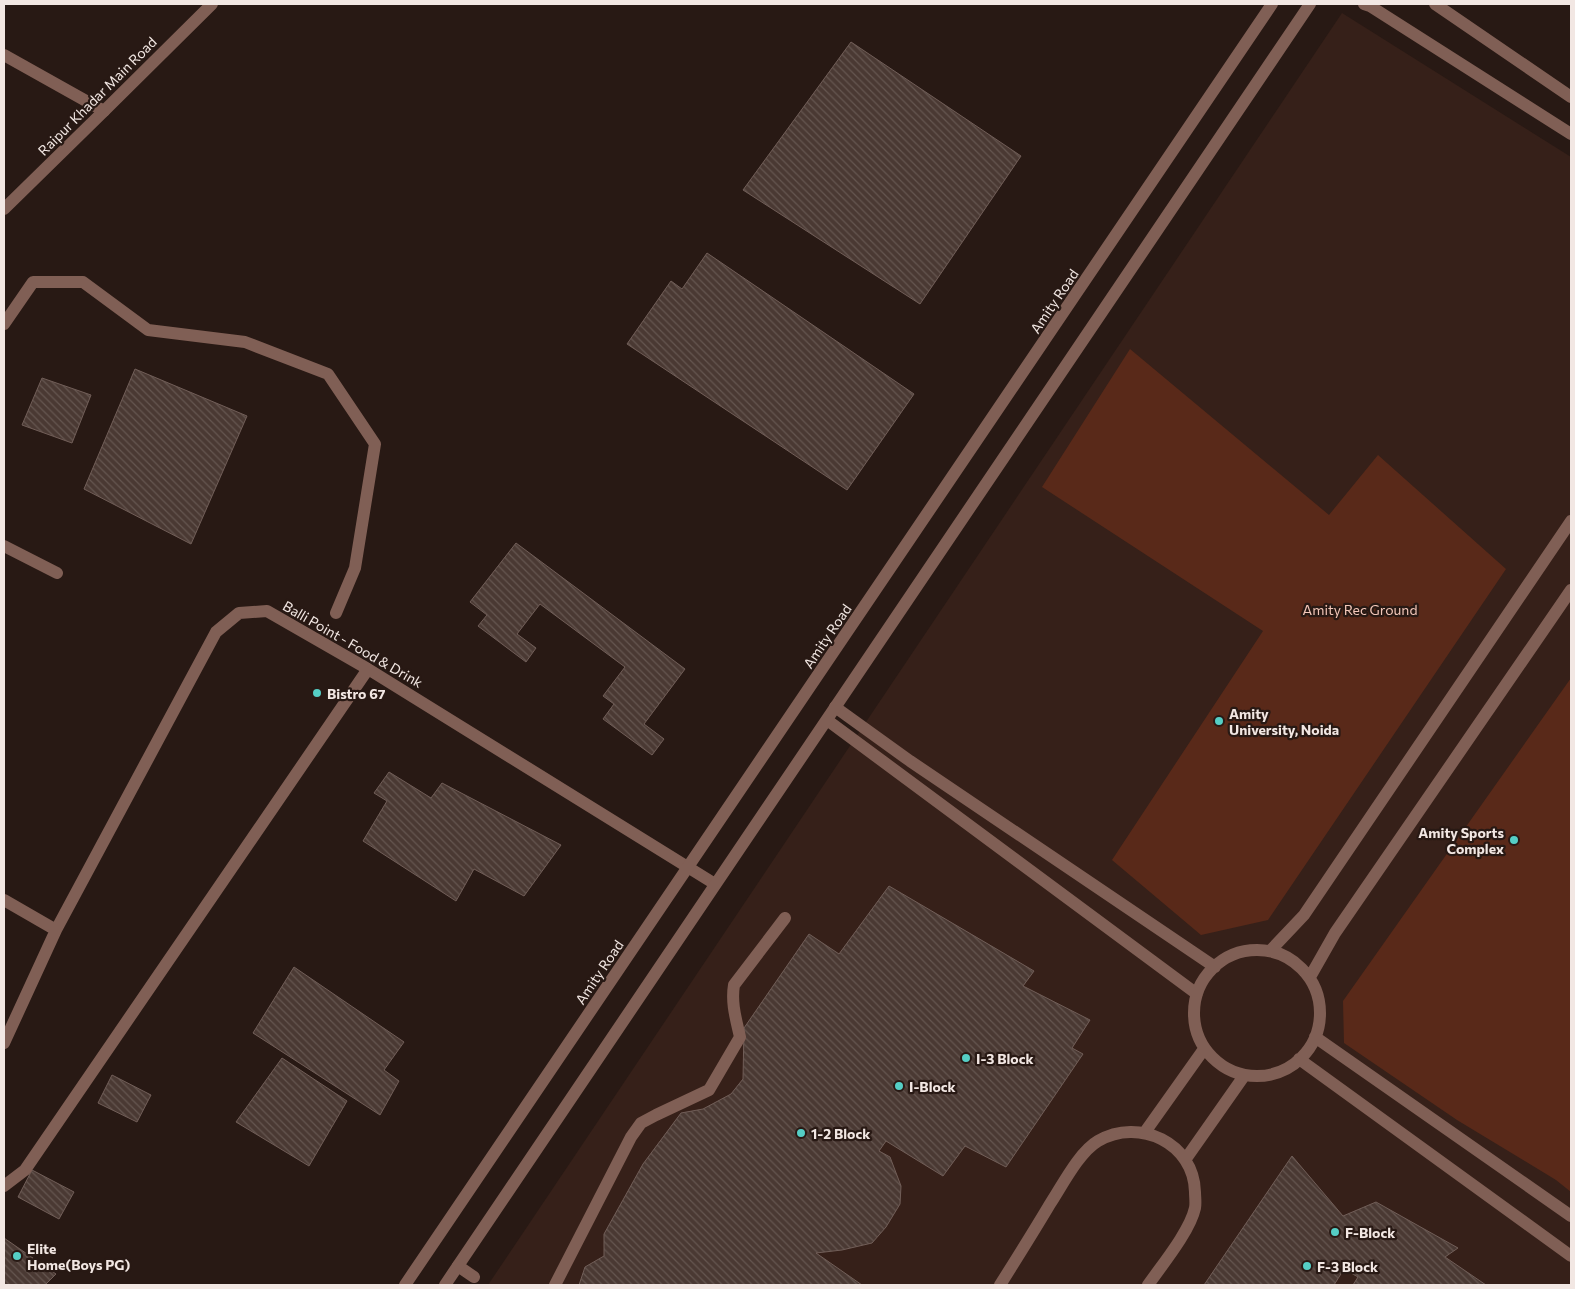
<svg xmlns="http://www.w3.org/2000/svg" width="1575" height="1289" viewBox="0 0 1575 1289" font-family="Commissioner,sans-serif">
  <defs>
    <pattern id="building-back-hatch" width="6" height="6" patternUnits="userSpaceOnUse" patternTransform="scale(1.25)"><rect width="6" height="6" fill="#4a3933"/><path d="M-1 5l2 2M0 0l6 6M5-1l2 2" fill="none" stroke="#655650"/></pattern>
  </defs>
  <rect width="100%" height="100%" fill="#281914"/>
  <!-- built -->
  <path fill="#362019" d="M1342 13 1571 157V1285H488Z"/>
  <!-- park -->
  <path fill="#592919" d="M1130 349 1329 515 1378 455 1506 569 1268 920 1201 935 1112 860 1263 631 1042 487Z
    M1571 678V1192L1556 1180 1457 1120 1344 1043 1343 1001Z"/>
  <!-- building -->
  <path fill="url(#building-back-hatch)" stroke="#715e58" d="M851 42 1021 156 920 304 743 190Z
    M707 253 914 394 847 490 627 344 671 281 682 289Z
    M135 369 247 416 191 544 84 489Z
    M42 378 91 395 72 443 22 425Z
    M516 543 685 669 644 724 664 739 652 755 603 719 614 704 603 696 625 667 540 604 517 634 536 648 526 662 478 626 487 615 470 602Z
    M389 772 431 798 442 783 561 845 524 896 474 869 456 901 363 841 387 801 374 793Z
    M889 886 1034 971 1023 986 1090 1020 1072 1048 1083 1054 1006 1167 965 1146 943 1176 886 1141 879 1151 890 1157 901 1186 900 1204 886 1227 872 1243 842 1250 816 1253 862 1285H579L585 1267 604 1256V1234L643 1164 681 1113 703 1109 731 1094 743 1079 744 1028 809 934 839 954Z
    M294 967 404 1042 384 1070 399 1081 380 1115 253 1033Z
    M282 1058 347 1101 309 1166 236 1122Z
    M112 1075 151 1095 137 1122 98 1103Z
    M1292 1156 1343 1216 1376 1202 1458 1248 1445 1257 1486 1285H1353L1358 1277 1344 1269 1334 1285H1204Z
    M32 1170 74 1192 59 1219 18 1197Z
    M4 1238 56 1274 45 1285H4Z"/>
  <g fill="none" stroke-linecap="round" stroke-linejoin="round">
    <!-- service -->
    <path stroke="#805f55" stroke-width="12" d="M4 55 104 111
      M4 324 33 282H83L148 330 245 342 328 374 375 444 355 568 336 613
      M835 707 910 761 1215 967
      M827 720 1197 994
      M1194 1013a63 63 0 1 1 126 0a63 63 0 1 1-126 0Z
      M1270 951 1304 915 1571 521
      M1310 977 1335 933 1571 590
      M1315 1037 1571 1216
      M1299 1059 1571 1256
      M1145 1132 1204 1049
      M1185 1160 1244 1076
      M458 1266 474 1277
      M555 1285 631 1137 641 1123 656 1115 709 1090 740 1037C736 1019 731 1003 734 985L785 918
      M1000 1285C1017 1258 1034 1231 1050 1204 1062 1186 1079 1152 1098 1141 1139 1117 1194 1143 1195 1192 1195 1197 1196 1203 1195 1208 1190 1231 1162 1265 1148 1285"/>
    <!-- minor -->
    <path stroke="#805f55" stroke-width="12" d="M4 209 104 111 212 4
      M4 546 57 573
      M4 900 56 930
      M4 1043 56 930 216 632 239 613 267 611 368 669 715 884
      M4 1186 25 1170 368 669"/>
    <!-- tertiary -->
    <path stroke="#805f55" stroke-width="12" d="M1364 4 1370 6 1571 134
      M1435 4 1571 97
      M405 1285 1272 4
      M445 1285 1310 4"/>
  </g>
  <!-- markers -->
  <g fill="#55cec5" stroke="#281914" stroke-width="2">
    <circle cx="317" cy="693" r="5"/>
    <circle cx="1219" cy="721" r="5"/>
    <circle cx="1514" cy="840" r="5"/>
    <circle cx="966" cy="1058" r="5"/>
    <circle cx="899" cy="1086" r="5"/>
    <circle cx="801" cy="1133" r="5"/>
    <circle cx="1335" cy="1232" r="5"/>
    <circle cx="17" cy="1256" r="5"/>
    <circle cx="1307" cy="1266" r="5"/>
  </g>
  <g text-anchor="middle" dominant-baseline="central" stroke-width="4.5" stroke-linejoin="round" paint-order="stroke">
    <!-- street labels -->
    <g font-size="14" fill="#f2e7e3" stroke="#281914">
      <text transform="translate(97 96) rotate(-45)">Raipur Khadar Main Road</text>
      <text transform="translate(1054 301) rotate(-56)">Amity Road</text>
      <text transform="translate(827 636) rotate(-56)">Amity Road</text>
      <text transform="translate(353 644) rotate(30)">Balli Point - Food &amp; Drink</text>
      <text transform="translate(599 972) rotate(-56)">Amity Road</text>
    </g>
    <!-- park labels -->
    <g font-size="14" fill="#f3c7b9" stroke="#281914">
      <text x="1360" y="609">Amity Rec Ground</text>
    </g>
    <!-- poi labels -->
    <g font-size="14" font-weight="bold" fill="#f2e7e3" stroke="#281914" text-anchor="start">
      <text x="327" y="693">Bistro 67</text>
      <text x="1229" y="713">Amity<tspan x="1229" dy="16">University, Noida</tspan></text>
      <text x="1504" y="832" text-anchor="end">Amity Sports<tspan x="1504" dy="16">Complex</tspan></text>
      <text x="976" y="1058">I-3 Block</text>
      <text x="909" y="1086">I-Block</text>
      <text x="811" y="1133">1-2 Block</text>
      <text x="1345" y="1232">F-Block</text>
      <text x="27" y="1248">Elite<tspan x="27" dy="16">Home(Boys PG)</tspan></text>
      <text x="1317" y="1266">F-3 Block</text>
    </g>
  </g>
  <!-- border -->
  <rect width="1575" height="1289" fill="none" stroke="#f2e7e3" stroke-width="10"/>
</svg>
